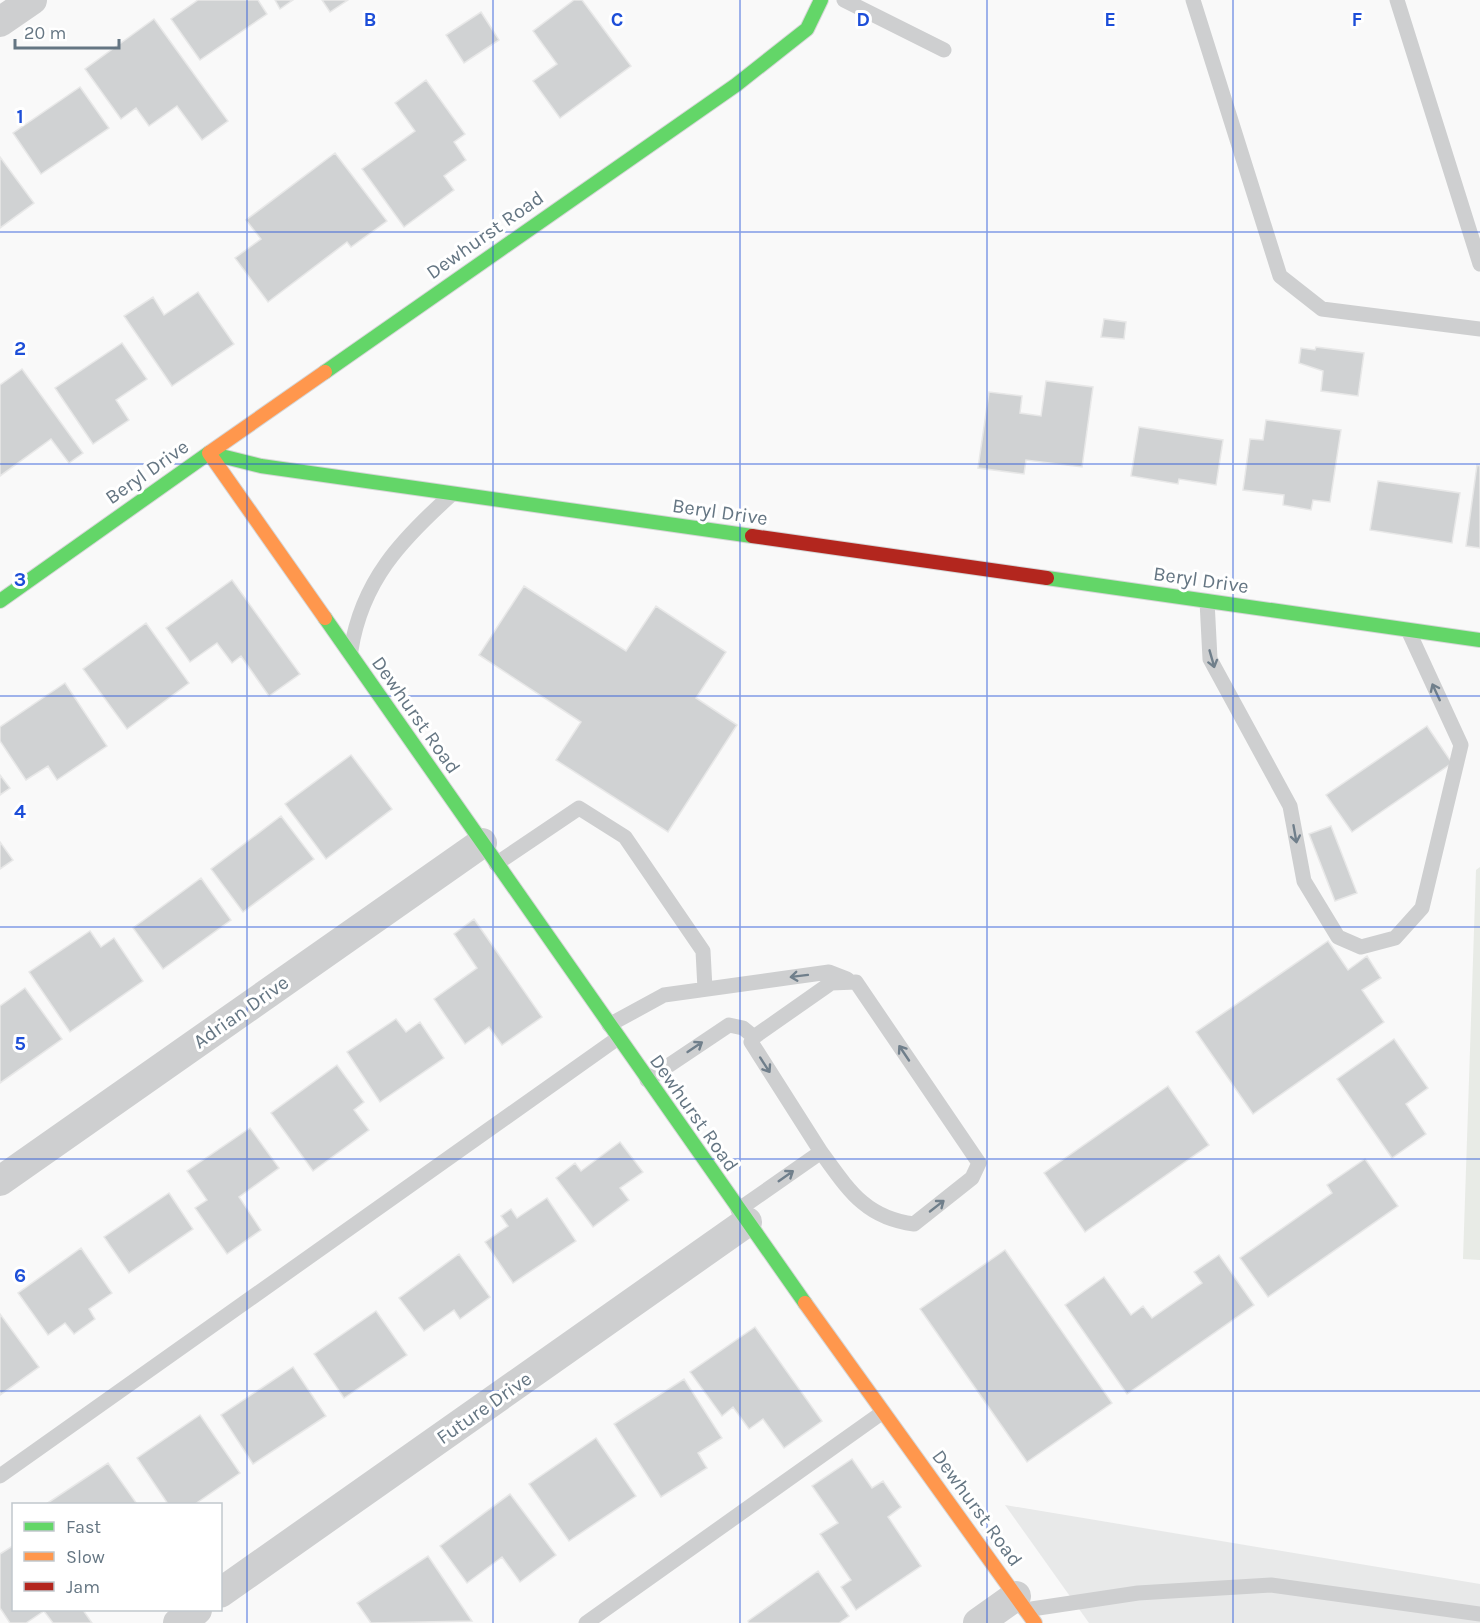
<svg xmlns="http://www.w3.org/2000/svg" width="1480" height="1623" viewBox="0 0 1480 1623" font-family="Karla,sans-serif">
  <rect width="100%" height="100%" fill="#f9f9f9"/>
  <!-- built -->
  <path fill="#e8e9e9" d="M1005 1505 1480 1584V1623H1089Z"/>
  <!-- green -->
  <path fill="#e8ebe6" d="M1480 867V1260L1463 1259 1476 870Z"/>
  <!-- building -->
  <path fill="#d0d2d3" stroke="#e8e8e8" stroke-width="1.5" d="M198 0H258L267 14 200 60 171 19Z
    M275 0H293L280 9Z
    M322 0H348L330 12Z
    M574 0H582L631 66 560 118 533 81 557 64 533 31Z
    M481 12 499 40 464 63 446 35Z
    M154 19 228 121 202 140 177 106 149 126 136 108 121 119 85 69Z
    M426 80 465 134 454 142 466 160 444 176 454 190 404 227 362 169 415 131 395 103Z
    M80 87 109 128 41 174 13 133Z
    M335 153 387 221 351 247 347 242 268 302 235 258 261 239 246 220Z
    M0 157 34 203 0 228Z
    M198 292 234 344 172 386 124 316 153 297 164 315Z
    M1104 319 1126 322 1124 339 1101 337Z
    M122 343 147 379 116 400 129 420 93 444 55 388Z
    M1316 347 1364 353 1358 396 1321 391 1323 371 1299 363 1301 348 1315 350Z
    M22 369 83 453 69 463 51 439 0 476V385Z
    M1046 381 1093 387 1082 467 1026 460 1024 474 978 468 989 392 1022 396 1020 413 1041 416Z
    M1266 420 1341 430 1330 502 1313 500 1311 510 1283 505 1284 495 1243 490 1250 439 1263 440Z
    M1139 427 1223 440 1216 485 1179 479 1178 484 1131 476Z
    M1477 465 1480 466V548L1466 546Z
    M1378 481 1460 493 1452 543 1370 530Z
    M232 580 300 674 269 696 241 656 232 663 217 643 190 662 166 628Z
    M524 586 626 651 656 606 726 652 696 698 737 725 668 832 556 760 581 722 479 655Z
    M146 623 189 683 127 729 83 669Z
    M65 683 107 746 57 780 48 766 26 780 0 741V727Z
    M1427 726 1452 763 1352 832 1326 795Z
    M351 755 392 809 326 859 285 804Z
    M0 775 10 788 0 795Z
    M281 816 314 859 243 912 211 869Z
    M1331 826 1357 893 1335 901 1309 834Z
    M0 842 13 860 0 869Z
    M201 878 231 920 163 969 133 928Z
    M474 919 542 1017 502 1045 489 1027 465 1044 434 999 477 968 454 934Z
    M90 931 101 947 114 938 143 981 70 1032 29 972Z
    M1328 941 1348 970 1367 956 1381 978 1362 990 1384 1022 1253 1114 1196 1032Z
    M25 988 62 1039 0 1083V1006Z
    M396 1019 406 1032 420 1022 444 1058 380 1102 347 1052Z
    M1394 1039 1428 1088 1406 1104 1426 1134 1392 1158 1337 1079Z
    M337 1065 364 1102 354 1110 369 1130 313 1171 271 1113Z
    M1168 1086 1209 1145 1085 1232 1044 1173Z
    M250 1128 279 1168 239 1197 261 1230 227 1254 195 1208 207 1200 187 1171Z
    M620 1142 643 1172 620 1188 629 1200 593 1227 556 1178 575 1163 581 1171Z
    M1365 1159 1398 1206 1268 1297 1240 1258 1332 1193 1327 1185Z
    M169 1193 193 1229 129 1273 104 1237Z
    M547 1198 576 1241 513 1283 485 1242 508 1226 501 1216 511 1209 517 1218Z
    M81 1248 112 1293 89 1309 95 1319 74 1334 65 1323 48 1335 18 1293Z
    M1005 1250 1112 1403 1027 1462 920 1309Z
    M459 1254 490 1297 460 1319 454 1310 424 1331 399 1298Z
    M1219 1255 1254 1305 1127 1394 1065 1305 1104 1277 1131 1315 1143 1306 1152 1318 1202 1283 1194 1272Z
    M376 1311 407 1355 344 1398 314 1354Z
    M0 1314 39 1367 0 1395Z
    M755 1327 822 1421 784 1448 763 1419 749 1429 733 1407 722 1416 690 1372Z
    M293 1367 326 1416 253 1464 221 1415Z
    M684 1379 722 1438 698 1453 707 1468 661 1497 614 1424Z
    M200 1415 240 1473 195 1504H168L137 1458Z
    M596 1438 636 1496 569 1541 529 1484Z
    M852 1459 872 1488 883 1481 901 1507 888 1517 921 1566 856 1610 841 1587 851 1580 820 1534 838 1523 812 1486Z
    M108 1463 137 1504H46Z
    M510 1494 556 1555 520 1582 502 1557 467 1583 440 1546Z
    M14 1545V1610H83L92 1623H53L44 1611 26 1623H10L0 1608V1554Z
    M428 1556 472 1621 371 1623 357 1603Z
    M818 1571 849 1616 839 1623H749L748 1621Z"/>
  <g fill="none" stroke-linecap="round" stroke-linejoin="round">
    <!-- fast casing -->
    <g stroke="#d5d6d7" stroke-width="16">
      <path id="fast" d="M325 372 736 85 807 29 821 0
        M1047 578 1480 640
        M0 601 209 453 261 466 752 536
        M325 618 805 1303"/>
    </g>
    <!-- slow casing -->
    <g stroke="#d5d6d7" stroke-width="16">
      <path id="slow" d="M325 618 209 453 325 372
        M805 1303 1035 1623"/>
    </g>
    <!-- jam casing -->
    <g stroke="#d5d6d7" stroke-width="16">
      <path id="jam" d="M752 536 1047 578"/>
    </g>
    <!-- lane -->
    <path stroke="#cecfd0" stroke-width="15" d="M844 0 944 50
      M1193 0 1280 276 1322 309 1480 329
      M1397 0 1480 264
      M1207 601 1210 659 1290 806 1304 881 1338 937 1361 947 1395 938 1422 908 1461 745 1408 630
      M351 650C362 581 401 540 451 495
      M496 864 579 808 625 837 703 951 705 989
      M609 1025 664 995 829 972 847 979
      M647 1080 729 1025 743 1028 754 1037
      M738 1210 821 1152C848 1189 865 1218 914 1224L972 1178 979 1163 856 982 831 983 754 1037 751 1042 821 1152
      M0 1476 618 1038
      M1025 1610 1138 1593 1271 1585 1480 1614
      M586 1623 883 1412"/>
    <!-- street -->
    <path stroke="#cecfd0" stroke-width="30" d="M0 22 32 0
      M0 1181 482 843
      M220 1593 747 1222
      M178 1623 197 1610
      M978 1623 1016 1596"/>
    <!-- fast -->
    <use href="#fast" stroke="#63d668" stroke-width="14"/>
    <!-- slow -->
    <use href="#slow" stroke="#ff974d" stroke-width="14"/>
    <!-- jam -->
    <use href="#jam" stroke="#b3261e" stroke-width="14"/>
  </g>
  <!-- one-way arrows -->
  <defs><path id="oneway-shaft" d="M-6 0H5M1.5-3L5.5 0L1.5 3" fill="none" stroke-width="1.6" stroke-linecap="round" stroke-linejoin="round" transform="scale(1.5)"/></defs>
  <g stroke="#707f8b">
    <use href="#oneway-shaft" transform="translate(1212 659) rotate(74)"/>
    <use href="#oneway-shaft" transform="translate(1436 692) rotate(-115)"/>
    <use href="#oneway-shaft" transform="translate(1295 834) rotate(80)"/>
    <use href="#oneway-shaft" transform="translate(799 976) rotate(173)"/>
    <use href="#oneway-shaft" transform="translate(695 1047) rotate(-34)"/>
    <use href="#oneway-shaft" transform="translate(904 1053) rotate(-124)"/>
    <use href="#oneway-shaft" transform="translate(765 1065) rotate(57)"/>
    <use href="#oneway-shaft" transform="translate(786 1176) rotate(-35)"/>
    <use href="#oneway-shaft" transform="translate(937 1206) rotate(-38)"/>
  </g>
  <!-- grid -->
  <path fill="none" stroke="#1d4ed8" stroke-width="1.5" stroke-opacity="0.55" d="M247 0V1623M493 0V1623M740 0V1623M987 0V1623M1233 0V1623M0 232H1480M0 464H1480M0 696H1480M0 927H1480M0 1159H1480M0 1391H1480"/>
  <g text-anchor="middle" dominant-baseline="central" stroke-width="6" stroke-linejoin="round" paint-order="stroke">
    <!-- street labels -->
    <g font-size="20" fill="#657683" stroke="#fff">
      <text transform="translate(485 235) rotate(-35)">Dewhurst Road</text>
      <text transform="translate(147 472) rotate(-35)">Beryl Drive</text>
      <text transform="translate(720 512) rotate(8)">Beryl Drive</text>
      <text transform="translate(1201 580) rotate(8)">Beryl Drive</text>
      <text transform="translate(416 715) rotate(55)">Dewhurst Road</text>
      <text transform="translate(241 1012) rotate(-35)">Adrian Drive</text>
      <text transform="translate(694 1113) rotate(55)">Dewhurst Road</text>
      <text transform="translate(484 1408) rotate(-35)">Future Drive</text>
      <text transform="translate(977 1508) rotate(54)">Dewhurst Road</text>
    </g>
  </g>
  <g font-size="20" text-anchor="middle" font-weight="bold" fill="#1d4ed8" stroke="#fff" stroke-width="6" stroke-linejoin="round" paint-order="stroke">
    <text x="370" y="26">B</text>
    <text x="617" y="26">C</text>
    <text x="863" y="26">D</text>
    <text x="1110" y="26">E</text>
    <text x="1357" y="26">F</text>
    <text x="20" y="123">1</text>
    <text x="20" y="355">2</text>
    <text x="20" y="586">3</text>
    <text x="20" y="818">4</text>
    <text x="20" y="1050">5</text>
    <text x="20" y="1282">6</text>
  </g>
  <!-- legend -->
  <rect x="12" y="1503" width="210" height="108" fill="#ffffff" stroke="#c1c8cd" stroke-width="1.5"/>
  <rect x="24" y="1522" width="30" height="9" fill="#63d668" stroke="#c1c8cd" stroke-width="1.5"/>
  <text x="66" y="1533" font-size="18" fill="#657683">Fast</text>
  <rect x="24" y="1552" width="30" height="9" fill="#ff974d" stroke="#c1c8cd" stroke-width="1.5"/>
  <text x="66" y="1563" font-size="18" fill="#657683">Slow</text>
  <rect x="24" y="1582" width="30" height="9" fill="#b3261e" stroke="#c1c8cd" stroke-width="1.5"/>
  <text x="66" y="1593" font-size="18" fill="#657683">Jam</text>
  <!-- scale -->
  <path d="M15 39v9h104v-9" fill="none" stroke="#657683" stroke-width="3"/>
  <text x="24" y="39" font-size="18" fill="#657683" stroke="#ffffff" stroke-width="4.5" paint-order="stroke">20 m</text>
</svg>
